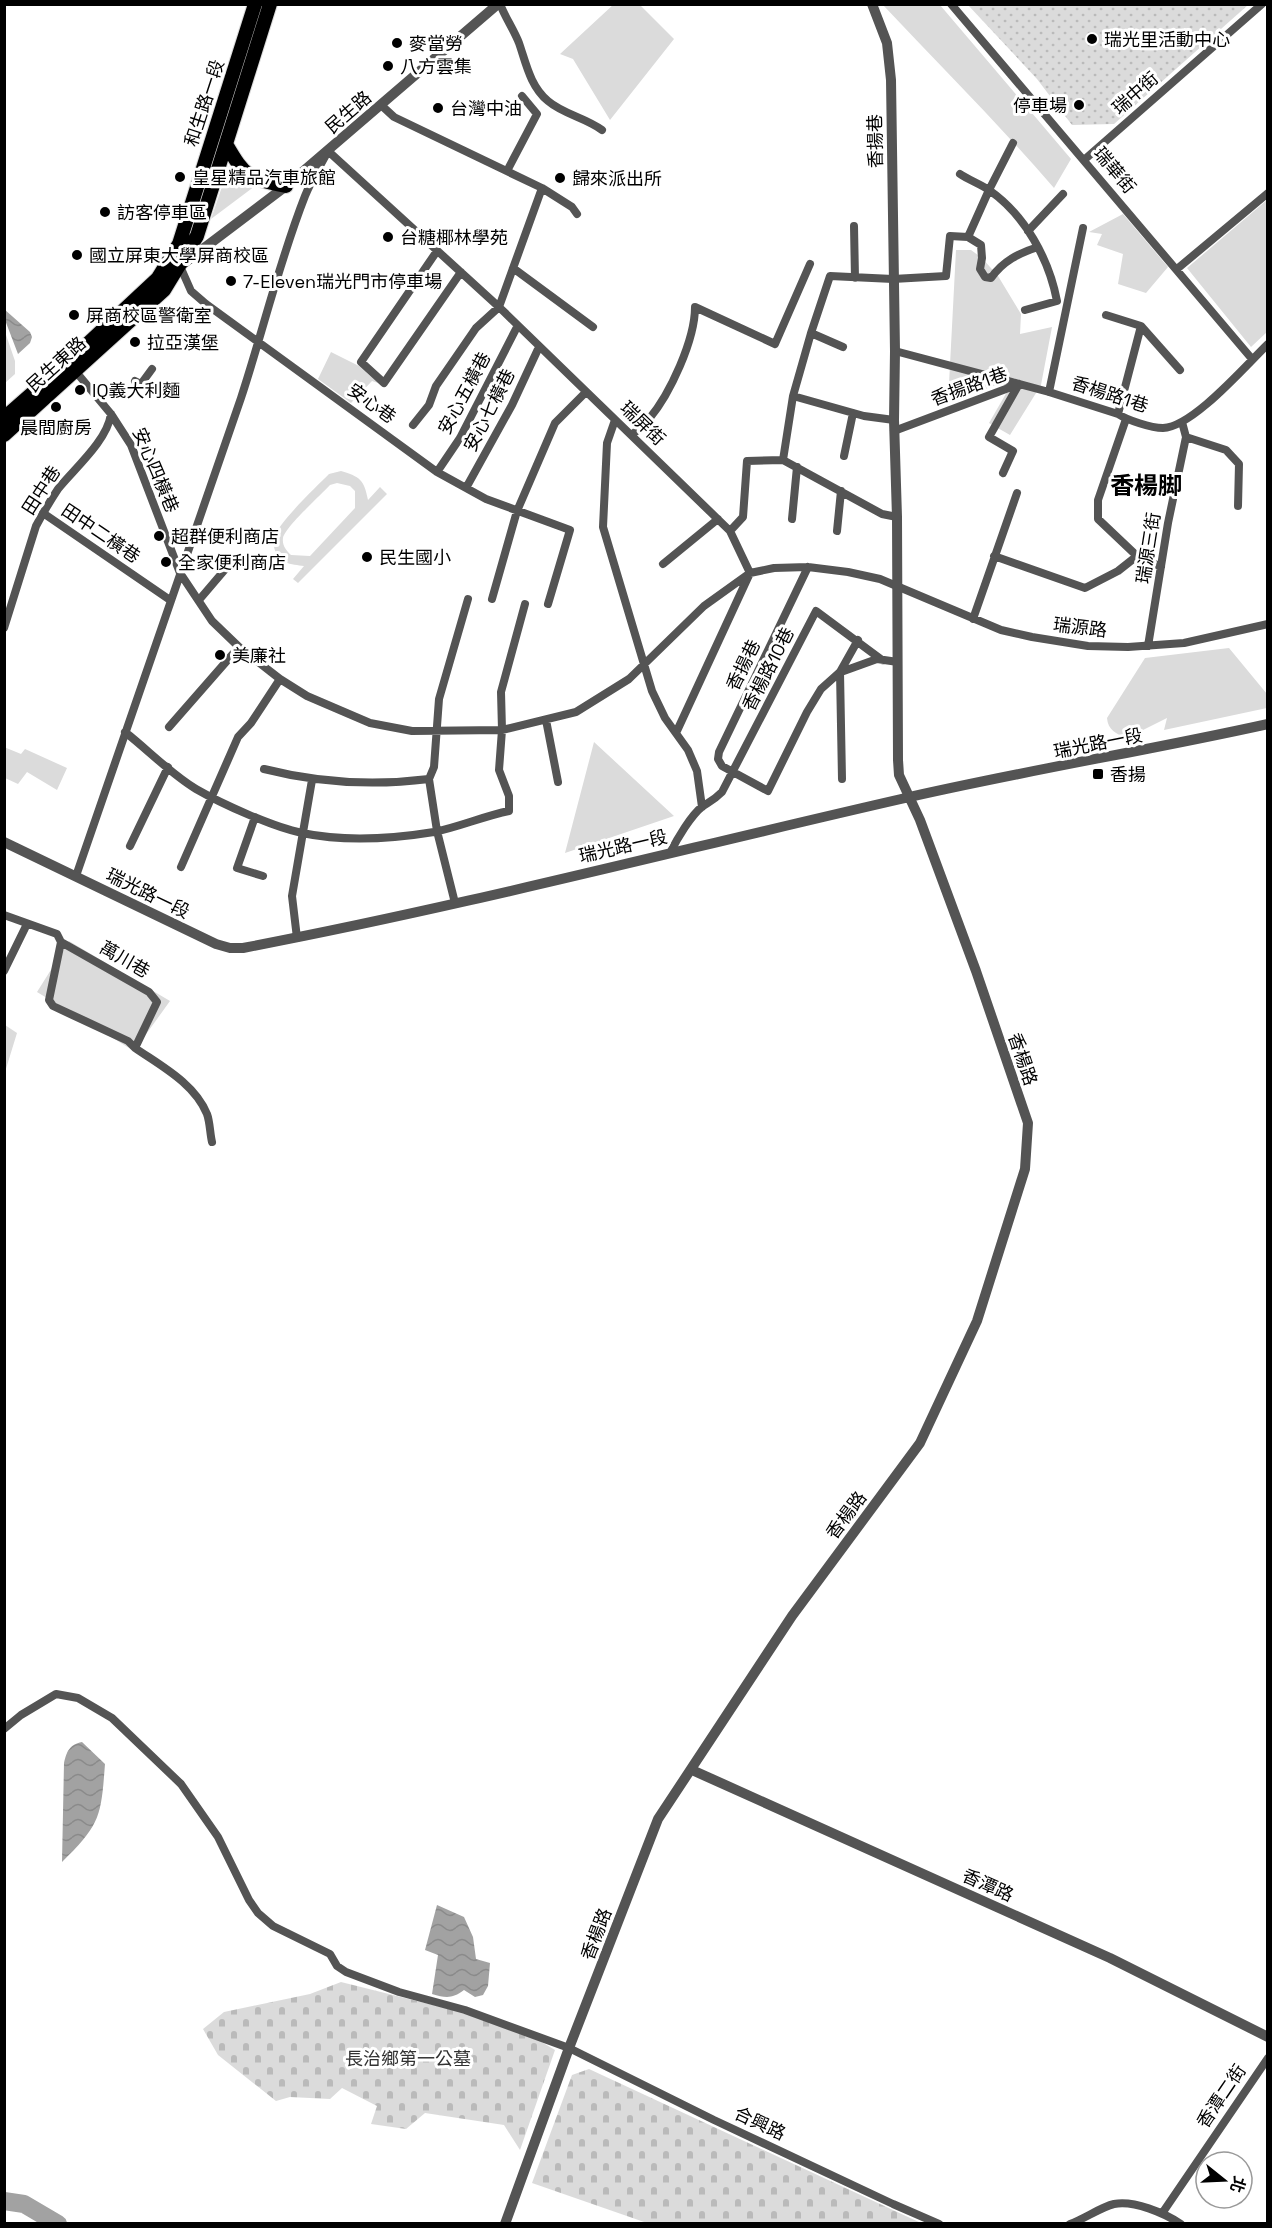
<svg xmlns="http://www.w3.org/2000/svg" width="1272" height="2228" viewBox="0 0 1272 2228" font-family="'Space Grotesk','Noto Sans TC',sans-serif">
  <defs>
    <pattern id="cemetery-stones" width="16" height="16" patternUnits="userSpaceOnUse" patternTransform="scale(1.5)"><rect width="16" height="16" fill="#dbdbdb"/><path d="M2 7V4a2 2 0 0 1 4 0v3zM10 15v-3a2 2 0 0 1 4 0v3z" fill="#bababa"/></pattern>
    <pattern id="park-dots" width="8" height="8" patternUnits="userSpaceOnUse" patternTransform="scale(1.5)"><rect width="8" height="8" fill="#dbdbdb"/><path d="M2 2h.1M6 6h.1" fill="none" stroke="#bababa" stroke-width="1.8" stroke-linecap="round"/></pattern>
    <pattern id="water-waves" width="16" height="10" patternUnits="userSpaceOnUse" patternTransform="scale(1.5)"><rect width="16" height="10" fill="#a2a2a2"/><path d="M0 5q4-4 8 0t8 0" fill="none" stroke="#8a8a8a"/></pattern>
  </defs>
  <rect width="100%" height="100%" fill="#fff"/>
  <!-- grass -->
  <path fill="#dbdbdb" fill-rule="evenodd" d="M614 4 640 5 674 39 610 120 573 59 560 54Z
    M883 5H940L1071 159 1054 188C1000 125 940 66 883 5Z
    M229 166 240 177 259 183 211 219Z
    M1267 200V332L1251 347 1187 268Z
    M1123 214 1168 267 1146 293 1118 284 1123 254 1097 245 1102 234 1089 232Z
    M956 250H971L982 258 998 276 1021 314 1020 334 1052 327 1041 385 1010 435 989 423 1015 378 948 403Z
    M4 329 15 361V374L5 383Z
    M331 352 359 366 378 383 372 381 351 403 318 379Z
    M341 471C360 477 364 479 368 500L380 487 387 494 298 583 293 579 304 566C298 565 291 565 285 562 277 558 272 548 274 538 277 524 317 486 329 474ZM337 483 350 486 355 491V508L310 556 291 555C286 550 282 545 283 538 285 527 321 495 330 485Z
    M1229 648 1267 694V708L1164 730 1167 718 1127 738C1116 734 1108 730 1107 718L1145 658Z
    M594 742 674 816 565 853Z
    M4 747 21 754 25 749 67 768 57 790 27 772 18 784 5 778Z
    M69 941 170 1001 134 1051 37 992Z
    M5 1025 17 1033 5 1072Z"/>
  <!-- cemetery -->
  <path fill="url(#cemetery-stones)" d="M341 1982 461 2012 540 2041 555 2050 520 2150 504 2125 425 2113 406 2129 371 2124 377 2106 342 2088 330 2099 290 2097 276 2101 218 2055 203 2029 224 2012 310 1994Z
    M589 2069 921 2223H647L532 2183 572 2075Z"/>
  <!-- park -->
  <path fill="url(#park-dots)" d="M968 5H1248L1114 124 1072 125 1037 79Z"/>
  <!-- water -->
  <path fill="url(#water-waves)" d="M4 309 30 332 32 337 30 343 18 354 5 320Z
    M82 1742 105 1764C101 1816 101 1824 62 1862L64 1763C67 1751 69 1745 82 1742Z
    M437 1905 464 1917 473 1937 476 1959 490 1963 488 1986 483 1995 475 1997 464 1990C452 1999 446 1998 432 1994L438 1955 425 1950Z"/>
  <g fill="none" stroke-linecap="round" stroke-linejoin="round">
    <!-- river -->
    <path stroke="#a2a2a2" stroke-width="18" d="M4 2201 24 2204 58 2224"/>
    <!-- primary casing -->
    <g stroke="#dbdbdb" stroke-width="16">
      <path id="primary" d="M226 144C245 177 248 178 286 186
        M4 418 69 361 158 278 179 244 255 4
        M4 435 164 290 197 236 270 4"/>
    </g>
    <!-- minor -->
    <path stroke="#545454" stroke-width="8" d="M500 4C505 17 514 30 519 43 526 63 530 86 548 101 563 114 586 118 602 130
      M951 4 1252 359
      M381 105 394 117 542 188 572 207 577 214
      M1084 160 1262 4
      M507 171 537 114 522 96
      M960 174C969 180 980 184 989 190 1025 215 1049 259 1057 301L1025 310
      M854 226 855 278
      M1028 231 1063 194
      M968 237 981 245 982 258 980 269 985 277 991 278C1003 261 1019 253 1038 247
      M437 251 361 362 384 383 461 272
      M180 266 191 291 206 304 437 472 486 499 570 530 548 604
      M513 268 593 327
      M1177 269 1268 193
      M1106 315 1141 326 1180 370
      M811 333 843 347
      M895 351 1049 392 1118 414C1127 420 1151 428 1163 428 1193 427 1246 365 1268 344
      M72 367 111 414 131 445 180 573 212 621 239 647 280 679 307 696 370 723 412 731 502 730 576 712 629 679 704 606 750 573 774 568 808 567 848 572 880 579 1001 630 1032 637 1088 646 1128 647 1184 643 1268 624
      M135 381 141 384 152 369
      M1049 392 1083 228
      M793 396 864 416 894 420
      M1118 414 1141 326
      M1126 419 1098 500V519L1137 556 1161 567
      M615 420 607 443 603 527 652 691 665 718 688 750 697 771 702 807
      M413 425 429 405 436 386 476 328 499 307 542 188
      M894 431 1019 384
      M632 435C637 430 644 425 649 419 670 394 695 340 695 307L775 344 810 264
      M1186 437 1226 450 1239 464 1238 506
      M844 456 853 413
      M783 460 793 396 811 333 830 276 893 279 946 276 950 236 968 237 989 190 1013 143
      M437 472 460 438 517 327
      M1003 473 1013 451 989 437 1019 384
      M466 488 512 405 539 347
      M43 513 170 600
      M792 519 797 467
      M730 531 743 517 747 461 783 460 882 514 897 517
      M837 531 841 491
      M994 556 1085 588 1118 571 1137 556
      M663 564 718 519
      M808 567 719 752 718 759 722 766 768 791 807 712 821 689 840 672 858 640
      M492 599 517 511 555 423 586 392
      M199 600 234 559
      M973 619 1017 493
      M4 628 36 526C43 513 50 501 58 489 75 468 107 441 111 414
      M1148 646 1168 523 1186 437 1182 422
      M840 672 842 779
      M841 672 877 659 898 662
      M546 720 558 782
      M169 727 239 647
      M125 732C148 750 171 774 196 789 222 804 273 827 302 833 345 842 391 839 434 832 459 827 484 816 509 811V796L499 770 502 730 501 692 525 604
      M264 769C319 783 373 786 429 779
      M255 817 237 868 263 876
      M130 846 168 767
      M670 853C677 839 691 815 703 806 711 801 714 800 722 792L816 611 882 660
      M181 867 238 737 251 723 280 679
      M76 876 241 398C263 331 279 262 305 196 311 181 320 166 328 151L499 307 730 531 750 573 676 733
      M455 903 437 831 429 779 434 767 439 699 468 599
      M4 915 57 934 61 942 149 992 157 1002 135 1048 128 1041 53 1006 49 1000 61 942
      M297 938 292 896 312 780
      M4 971 27 924
      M135 1048C161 1066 194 1083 207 1114 210 1122 210 1134 212 1142
      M4 1729 21 1715 56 1694 78 1698 112 1718 181 1784 218 1837 249 1900 258 1913 273 1926 330 1954 337 1966 346 1972 399 1992 465 2010 569 2048 714 2120 893 2204 939 2224
      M1163 2212 1268 2058
      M1070 2224C1084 2219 1101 2207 1114 2204 1134 2200 1164 2213 1181 2224"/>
    <!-- tertiary -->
    <path stroke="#545454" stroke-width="10" d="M179 267 286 186 498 4
      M4 842 216 944 230 948H243C464 906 682 849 901 799 1022 771 1146 751 1268 724
      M692 1770 1110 1958 1268 2037
      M505 2224 569 2048 658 1819 792 1616 920 1443 977 1321 1025 1169 1028 1123 976 971 920 820 899 775 898 760 897 517 894 420 895 351 891 80 887 43 872 4"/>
    <!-- primary -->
    <use href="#primary" stroke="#000" stroke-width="14"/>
  </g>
  <!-- markers -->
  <g fill="#000" stroke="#fff" stroke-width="2">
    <circle cx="1092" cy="39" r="6"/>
    <circle cx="397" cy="43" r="6"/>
    <circle cx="388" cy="66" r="6"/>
    <circle cx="1079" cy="105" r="6"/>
    <circle cx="438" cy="108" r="6"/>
    <circle cx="180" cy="177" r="6"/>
    <circle cx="560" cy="178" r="6"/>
    <circle cx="105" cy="212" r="6"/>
    <circle cx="388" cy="237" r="6"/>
    <circle cx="77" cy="255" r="6"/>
    <circle cx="231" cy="281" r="6"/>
    <circle cx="74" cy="315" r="6"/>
    <circle cx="135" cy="342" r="6"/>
    <circle cx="80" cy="390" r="6"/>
    <circle cx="56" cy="407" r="6"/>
    <circle cx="159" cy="536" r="6"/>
    <circle cx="367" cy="557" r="6"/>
    <circle cx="166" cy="562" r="6"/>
    <circle cx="220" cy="655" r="6"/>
    <rect x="1092" y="768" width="12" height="12" rx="3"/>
  </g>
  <g text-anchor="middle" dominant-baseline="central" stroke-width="6" stroke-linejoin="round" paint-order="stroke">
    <!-- poi labels -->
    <g font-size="18" fill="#000" stroke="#fff" text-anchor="start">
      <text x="1104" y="39">瑞光里活動中心</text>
      <text x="409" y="43">麥當勞</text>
      <text x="400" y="66">八方雲集</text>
      <text x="1067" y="105" text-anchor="end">停車場</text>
      <text x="450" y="108">台灣中油</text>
      <text x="192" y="177">皇星精品汽車旅館</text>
      <text x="572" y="178">歸來派出所</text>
      <text x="117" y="212">訪客停車區</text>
      <text x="400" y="237">台糖椰林學苑</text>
      <text x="89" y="255">國立屏東大學屏商校區</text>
      <text x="243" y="281">7-Eleven瑞光門市停車場</text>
      <text x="86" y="315">屏商校區警衛室</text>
      <text x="147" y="342">拉亞漢堡</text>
      <text x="92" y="390">IQ義大利麵</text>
      <text x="56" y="427" text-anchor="middle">晨間廚房</text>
      <text x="171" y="536">超群便利商店</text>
      <text x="379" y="557">民生國小</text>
      <text x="178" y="562">全家便利商店</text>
      <text x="232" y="655">美廉社</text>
      <text x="1110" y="774">香揚</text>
    </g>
    <!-- street labels -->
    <g font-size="18" fill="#000" stroke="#fff">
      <text transform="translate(1135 93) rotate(-41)">瑞中街</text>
      <text transform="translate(204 103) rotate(-72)">和生路一段</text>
      <text transform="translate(348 112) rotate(-41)">民生路</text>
      <text transform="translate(875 141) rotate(-91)">香揚巷</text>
      <text transform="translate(1115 170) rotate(50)">瑞華街</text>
      <text transform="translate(56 364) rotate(-42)">民生東路</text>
      <text transform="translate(969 386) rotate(-20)">香揚路1巷</text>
      <text transform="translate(464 393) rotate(-62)">安心五橫巷</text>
      <text transform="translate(1110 394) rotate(18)">香楊路1巷</text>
      <text transform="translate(372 403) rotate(36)">安心巷</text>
      <text transform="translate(489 410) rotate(-63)">安心七橫巷</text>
      <text transform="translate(643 423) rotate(44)">瑞屏街</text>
      <text transform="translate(156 470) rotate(67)">安心四橫巷</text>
      <text transform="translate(41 490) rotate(-57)">田中巷</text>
      <text transform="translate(101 533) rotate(34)">田中二橫巷</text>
      <text transform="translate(1148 548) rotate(-81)">瑞源三街</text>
      <text transform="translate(1080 627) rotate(7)">瑞源路</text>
      <text transform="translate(743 665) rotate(-64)">香揚巷</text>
      <text transform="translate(768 669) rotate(-63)">香楊路10巷</text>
      <text transform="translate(1098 743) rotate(-11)">瑞光路一段</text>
      <text transform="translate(623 846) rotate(-13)">瑞光路一段</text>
      <text transform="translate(148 893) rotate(26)">瑞光路一段</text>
      <text transform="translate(125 959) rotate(30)">萬川巷</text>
      <text transform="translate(1023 1059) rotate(71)">香楊路</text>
      <text transform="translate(846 1515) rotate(-53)">香楊路</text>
      <text transform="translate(988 1885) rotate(24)">香潭路</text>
      <text transform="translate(596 1934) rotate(-69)">香楊路</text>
      <text transform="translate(1221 2096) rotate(-56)">香潭二街</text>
      <text transform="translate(760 2123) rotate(25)">合興路</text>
    </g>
    <!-- park labels -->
    <g font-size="18" fill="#323232" stroke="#fff">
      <text x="408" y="2058">長治鄉第一公墓</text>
    </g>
    <!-- district labels -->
    <g font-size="24" font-weight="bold" fill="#000" stroke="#fff">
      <text x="1146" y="485">香楊脚</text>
    </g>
  </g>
  <!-- border -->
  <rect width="1272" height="2228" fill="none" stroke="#000000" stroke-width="12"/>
  <!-- north arrow -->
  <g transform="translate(1224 2180) rotate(108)"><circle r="28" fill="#ffffff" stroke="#999999" stroke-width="1.5"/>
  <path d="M0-4.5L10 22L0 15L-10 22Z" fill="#000000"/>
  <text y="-9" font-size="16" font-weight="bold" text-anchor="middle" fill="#000000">北</text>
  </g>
</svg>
